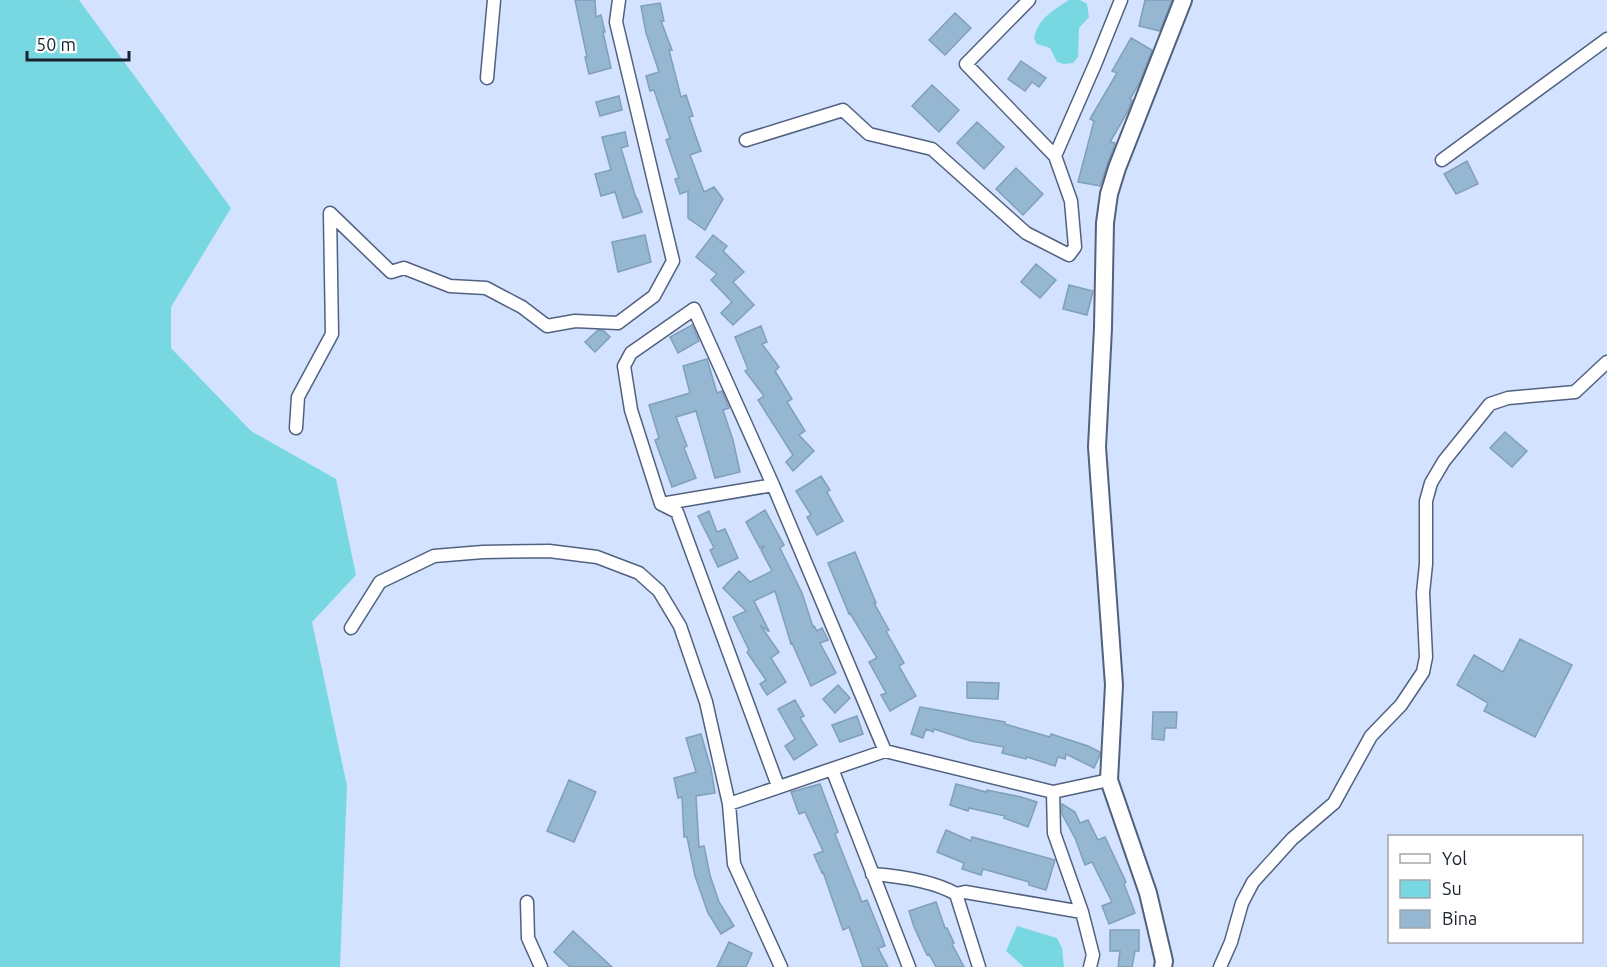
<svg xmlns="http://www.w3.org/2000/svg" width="1607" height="967" viewBox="0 0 1607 967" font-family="Ubuntu,sans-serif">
  <rect width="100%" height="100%" fill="#d3e2ff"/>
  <!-- water -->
  <path fill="#78d8e2" d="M0 0H79L231 208 171 307V348L251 431 336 479 356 575 312 622 347 786 340 967H0Z
    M1069 0H1080L1087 4 1089 17 1079 28 1078 57 1073 63 1064 64 1057 62 1050 48 1037 44 1034 38C1038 19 1053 10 1069 0Z
    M1017 926 1057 938 1062 948 1064 967H1024L1006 951Z"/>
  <!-- building -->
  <path fill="#96b7d2" stroke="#7f9fba" stroke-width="1.5" d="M575 0H595L596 17 601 15 605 32H603L611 68 589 74 585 57H587Z
    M1145 0H1172L1160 31 1139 26Z
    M660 3 664 21H661L672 50H669L681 97 686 95 693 116 689 117 701 151 690 155 704 192 714 187 723 199 705 230 688 218V191L680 194 675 179 679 178 666 140 670 138 654 90 650 91 646 76 659 72 646 33 641 6Z
    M955 13 971 28 945 55 929 40Z
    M1131 38 1152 50 1140 82 1130 99 1132 100 1128 111 1110 142 1115 143 1100 186 1078 182 1094 121 1090 119 1117 73 1112 71Z
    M1021 61 1046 78 1039 87 1032 82 1025 91 1008 79Z
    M932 85 959 110 939 132 912 106Z
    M619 96 622 110 600 116 596 102Z
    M977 122 1004 147 984 169 957 143Z
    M625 132 628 146 621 148 636 198H637L642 212 623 218 615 192 601 196 595 174 611 170 602 137Z
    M1467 161 1478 184 1456 194 1444 174Z
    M1016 168 1043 194 1023 215 996 189Z
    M645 235 651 262 618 272 612 242Z
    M713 235 727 246 723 251 744 272 733 282 754 305 733 325 721 313 732 302 711 280 717 274 696 257Z
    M1036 264 1056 280 1040 298 1021 282Z
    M1069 285 1093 291 1087 315 1063 309Z
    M692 325 699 341 678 353 670 337Z
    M761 326 767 342 762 344 779 367 775 371 792 399 787 402 805 431 799 435 814 451 793 471 786 462 793 455 758 400 764 396 745 371 748 369 735 337Z
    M598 330 604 331 610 337 595 352 585 342Z
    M707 359 717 393 722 391 729 408 723 410 733 440 740 472 715 478 696 411 676 417 687 446 684 448 696 478 672 487 655 440 659 438 649 405 690 393 683 366Z
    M1505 432 1527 451 1512 467 1490 448Z
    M821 476 830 490 827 492 843 521 817 535 807 517 811 515 796 491Z
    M765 510 784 545 780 548 802 593 813 627 814 626 817 631 822 628 828 640 820 643 836 673 811 686 792 643 791 644 775 591 754 601 769 631H768L760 625 779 652 771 658 786 682 767 695 760 684 766 680 747 652 749 650 733 617 746 611 723 588 739 571 750 582 772 571 761 550 764 546 760 548 746 522Z
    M709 511 717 532 725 529 738 558 718 567 710 550 714 548 698 516Z
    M855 552 876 603H874L889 630 886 631 904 663 899 666 916 696 890 711 881 695 886 693 869 662 877 658 850 613 849 614 828 563Z
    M1520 639 1572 665 1535 737 1484 711 1488 703 1457 685 1474 655 1503 672Z
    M967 682 999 683 998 699 967 698Z
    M838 685 850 698 835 713 823 699Z
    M795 700 804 716 800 718 817 745 794 760 785 746 795 739 778 709Z
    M920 707 1005 722V724L1050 737 1051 734 1088 746 1100 752V755L1094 768 1066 754 1065 759 1058 757 1055 766 1027 757 1026 759 1002 753 1004 747 971 741 934 729 933 732 926 729 923 738 911 734Z
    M1153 712H1177L1176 728H1165L1164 740 1152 739Z
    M857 716 863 734 840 742 832 725Z
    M701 734 711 769 715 793 696 796 699 847 704 846 710 875 719 902 734 926 721 934 708 913 695 876 687 837H684L682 797 678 798 674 778 696 772 686 738Z
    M569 780 596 792 574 842 547 831Z
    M820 784 838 832 835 834 862 902 867 900 880 932 885 946 878 948 888 967H863L849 927 843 930 823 872 822 873 814 855 823 851 805 812 799 814 791 792Z
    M956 784 986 792 987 790 1021 797 1037 802 1028 827 1004 818 1005 816 969 808 968 811 950 805Z
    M1062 804 1075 812 1080 823 1088 820 1098 840 1105 837 1126 882 1124 884 1135 913 1109 924 1102 906 1112 902 1092 862 1085 865 1075 838 1062 814Z
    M946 830 971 841 972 837 1055 860 1046 890 1029 885V882L983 869 981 875 962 869 964 863 937 852Z
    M936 902 945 928H947L954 943 952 944 964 967H936L929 954 927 955 914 927 909 911Z
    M1110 930H1139V951H1135L1132 967H1118L1120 951H1110Z
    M573 931 612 967H570L554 952Z
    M729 942 752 953 746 967H717Z"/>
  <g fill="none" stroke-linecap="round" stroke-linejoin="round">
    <!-- minor casing -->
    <g stroke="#526180" stroke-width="15">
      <path id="minor" d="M487 78 494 0
        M746 140 843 110 869 134 932 149 1026 233 1069 255 1075 247 1071 201 1055 156 966 64 1029 0
        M1055 156 1096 62 1121 0
        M1442 160 1607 39
        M296 428 298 397 332 334 330 213 391 272 404 268 450 286 486 288 522 307 547 326 575 321 618 323 654 296 673 261 616 22 619 0
        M661 504 773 485
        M351 628 380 582 434 556 483 552 549 551 597 557 639 573 659 591 680 626 706 702 729 804 734 864 781 967
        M832 769 909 967
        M778 786 677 512 661 504 631 410 624 366 631 353 694 309 773 485 885 751
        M1053 792 1054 833 1082 912 1093 955 1090 967
        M729 804 885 751 1053 792 1109 780
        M872 874C897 876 934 881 956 894L979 967
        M956 894 965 892 1082 912
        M527 902 528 938 541 967
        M1220 967 1231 942 1242 903 1253 882 1292 839 1334 803 1371 736 1401 705 1423 672 1426 657 1423 593 1426 564V501L1431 483 1444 461 1490 404 1508 398 1575 392 1607 362"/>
    </g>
    <!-- secondary casing -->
    <g stroke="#526180" stroke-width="20">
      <path id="secondary" d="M1163 967 1164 961 1148 893 1109 780 1114 685 1097 447 1103 328 1105 223 1109 194 1117 168 1183 0"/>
    </g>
    <!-- minor -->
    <use href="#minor" stroke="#fff" stroke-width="12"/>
    <!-- secondary -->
    <use href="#secondary" stroke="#fff" stroke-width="16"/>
  </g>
  <!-- legend -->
  <rect x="1388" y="835" width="195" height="108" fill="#ffffff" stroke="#a4a7ac" stroke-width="1.5"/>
  <rect x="1400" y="854" width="30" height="9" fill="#ffffff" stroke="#a4a7ac" stroke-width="1.5"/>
  <text x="1442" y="865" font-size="18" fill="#1b222f">Yol</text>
  <rect x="1400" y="880" width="30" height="18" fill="#78d8e2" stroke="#a4a7ac" stroke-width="1.5"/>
  <text x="1442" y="895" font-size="18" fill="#1b222f">Su</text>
  <rect x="1400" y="910" width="30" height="18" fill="#96b7d2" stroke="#a4a7ac" stroke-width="1.5"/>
  <text x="1442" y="925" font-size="18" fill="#1b222f">Bina</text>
  <!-- scale -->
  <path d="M27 51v9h102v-9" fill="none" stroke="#1b222f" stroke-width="3"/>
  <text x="36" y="51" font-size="18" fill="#1b222f" stroke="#ffffff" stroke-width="4.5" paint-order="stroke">50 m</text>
</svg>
